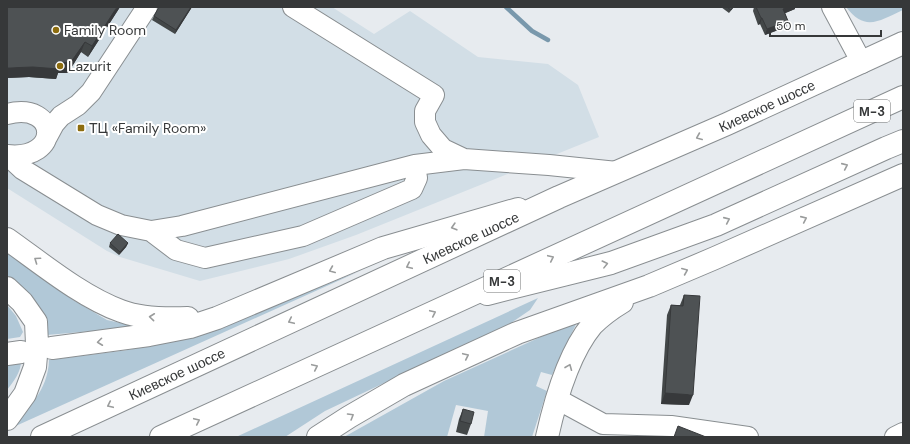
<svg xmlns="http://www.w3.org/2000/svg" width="910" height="444" viewBox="0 0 910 444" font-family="'DM Sans',sans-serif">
  <rect width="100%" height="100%" fill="#e7ebef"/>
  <!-- built -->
  <path fill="#d2dee6" d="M7 7H332L374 34 410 11 478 57 548 64 578 85 599 137 356 235 289 259 200 281 120 257 107 251 7 188Z"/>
  <!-- green -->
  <path fill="#b1c8d7" d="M846 7H903V10C879 21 865 32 846 7Z
    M7 253 73 300 107 320 138 327 47 335 31 298 20 285 7 275Z
    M360 271 9 429C28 408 48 391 49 360L128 350 204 333Z
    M538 298 530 310 511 323 325 411 285 437H236Z
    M7 305 16 316 23 332 20 337 7 339Z
    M578 320 552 375 541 372 536 386 547 391 532 437H484L488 411 456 405 447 437H344L444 381Z
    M21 359C22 371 14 381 7 390V361Z"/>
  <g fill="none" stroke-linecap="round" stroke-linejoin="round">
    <!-- stream -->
    <path stroke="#7998ac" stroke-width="4.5" d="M506 7 532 31 548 40"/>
    <!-- minor casing -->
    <g stroke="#898e91" stroke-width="22">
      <path id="minor" d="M293 7 434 95 425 111V122L431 135 443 149 464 159
        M832 7 862 63
        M7 114C59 101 62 161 7 155
        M47 137 54 124 61 116 78 105 91 92 147 7
        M7 155 22 169 97 215 121 225 151 231 182 226 415 165 464 159 549 165 617 172
        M151 231 176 250 205 258 303 236 412 189 417 178 415 165
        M557 399 603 424 671 426 748 437
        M895 437 903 433"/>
    </g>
    <!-- major casing -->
    <g stroke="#898e91" stroke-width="24">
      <path id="major" d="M7 239C41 263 82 297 121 311 142 319 166 319 188 318
        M7 288 22 302 36 322 37 344 35 367 25 394 7 419
        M487 294 611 263 716 225 886 148 903 141
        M52 348 149 335 190 327 217 318 383 248 518 209
        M7 354 21 352
        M318 437 349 417 404 385 517 333 649 286 715 258 903 175
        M547 437C555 401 568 354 592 325 600 317 612 308 622 302"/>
    </g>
    <!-- highway casing -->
    <g stroke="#898e91" stroke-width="24">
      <path id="highway" d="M42 437 559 197 727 124 903 43
        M161 437 903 97"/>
    </g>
    <!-- minor -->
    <use href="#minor" stroke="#fff" stroke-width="20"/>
    <!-- major -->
    <use href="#major" stroke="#fff" stroke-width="22"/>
    <!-- highway -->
    <use href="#highway" stroke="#fff" stroke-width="22"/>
  </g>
  <!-- wall -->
  <path fill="#434748" d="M120 7 88 57 81 52 68 73H58L56 79 29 77 7 78Z
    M192 7 175 34 152 20 154 16Z
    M721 7H734L729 13Z
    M754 7H795V9L785 13 788 21 786 27 765 35 760 24 758 25 753 11Z
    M110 243H128L126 247 119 255 109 247Z
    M684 295 689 405 661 404 667 315 671 305H680Z
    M463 409 471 424 467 435 456 432 459 419Z"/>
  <!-- shaded-wall -->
  <path fill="#37393b" d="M117 7H120L88 57 92 46Z
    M191 7H192L175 34 176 30Z
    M788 7H795V9L781 15 783 9Z
    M761 18H762L760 24 758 25Z
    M788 21 786 27 765 35 767 29Z
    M85 42 81 52 68 73H58L56 79 29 77 7 78V68L59 63Z
    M128 243 126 247 119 255 120 252Z
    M665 393 693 395 689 405 661 404Z"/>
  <!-- building -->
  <path fill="#4e5254" stroke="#37393b" d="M7 7H117L92 46 85 42 71 62 59 63V69L33 67 7 68Z
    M159 7H191L176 30 154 16Z
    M727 7H733L731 10Z
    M756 7H788L783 9 788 21 767 29 762 18H761Z
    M118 234 128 243 120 252 110 243Z
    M684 295 700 296 693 395 665 393 671 305 683 306Z
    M463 409 474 412 471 424 460 421Z
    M678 426 706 437H674Z"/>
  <!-- one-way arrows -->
  <defs><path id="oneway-chevron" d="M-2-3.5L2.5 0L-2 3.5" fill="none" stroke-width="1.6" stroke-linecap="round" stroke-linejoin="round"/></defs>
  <g stroke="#9a9c9c">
    <use href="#oneway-chevron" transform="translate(699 137) rotate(157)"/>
    <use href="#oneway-chevron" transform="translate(845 166) rotate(-24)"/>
    <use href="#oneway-chevron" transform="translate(804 219) rotate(-24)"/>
    <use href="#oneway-chevron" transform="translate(727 220) rotate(-24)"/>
    <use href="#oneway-chevron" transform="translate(454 227) rotate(164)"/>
    <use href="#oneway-chevron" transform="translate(551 258) rotate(-25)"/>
    <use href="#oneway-chevron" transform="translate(37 260) rotate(-145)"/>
    <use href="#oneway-chevron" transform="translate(605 264) rotate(-14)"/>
    <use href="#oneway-chevron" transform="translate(409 266) rotate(155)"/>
    <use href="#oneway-chevron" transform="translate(332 270) rotate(157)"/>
    <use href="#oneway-chevron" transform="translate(685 271) rotate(-23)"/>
    <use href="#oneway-chevron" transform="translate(433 313) rotate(-25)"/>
    <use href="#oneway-chevron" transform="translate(152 317) rotate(-174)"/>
    <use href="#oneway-chevron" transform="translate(291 321) rotate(155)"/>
    <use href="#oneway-chevron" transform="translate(100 342) rotate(173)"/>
    <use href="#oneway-chevron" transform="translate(466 356) rotate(-25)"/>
    <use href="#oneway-chevron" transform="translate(315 367) rotate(-25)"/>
    <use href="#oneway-chevron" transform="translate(569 367) rotate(-68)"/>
    <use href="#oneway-chevron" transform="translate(110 405) rotate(155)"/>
    <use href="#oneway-chevron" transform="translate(351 416) rotate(-31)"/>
    <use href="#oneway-chevron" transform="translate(197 421) rotate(-25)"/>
  </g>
  <!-- markers -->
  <g fill="#8d6d0f" stroke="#fff" stroke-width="1.5">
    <circle cx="56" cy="30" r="4"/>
    <circle cx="60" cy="66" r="4"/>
    <rect x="77" y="124" width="8" height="8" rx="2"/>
  </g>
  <g text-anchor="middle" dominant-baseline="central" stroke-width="4" stroke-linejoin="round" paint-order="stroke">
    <!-- shield labels -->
    <g fill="#fff" stroke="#727474" stroke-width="1">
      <rect x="854" y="100" width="36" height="22" rx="3"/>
      <rect x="484" y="270" width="36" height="22" rx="3"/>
    </g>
    <g font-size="13" font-weight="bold" fill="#363839">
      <text x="872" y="111">М-3</text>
      <text x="502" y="281">М-3</text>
    </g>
    <!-- poi labels -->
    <g font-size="14" fill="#363839" stroke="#fff" text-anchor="start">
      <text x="64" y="30">Family Room</text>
      <text x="68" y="66">Lazurit</text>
      <text x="89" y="128">ТЦ «Family Room»</text>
    </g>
    <!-- street labels -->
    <g font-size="14" fill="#363839" stroke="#fff">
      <text transform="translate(767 106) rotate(-25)">Киевское шоссе</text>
      <text transform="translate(471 238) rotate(-25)">Киевское шоссе</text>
      <text transform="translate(177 374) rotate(-25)">Киевское шоссе</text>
    </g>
  </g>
  <!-- border -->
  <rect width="910" height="444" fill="none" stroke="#363839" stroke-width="16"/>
  <!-- scale -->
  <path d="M770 30v6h111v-6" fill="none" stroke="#363839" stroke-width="2"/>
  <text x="776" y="30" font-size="12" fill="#363839" stroke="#ffffff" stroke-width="3" paint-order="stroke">50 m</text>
</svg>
